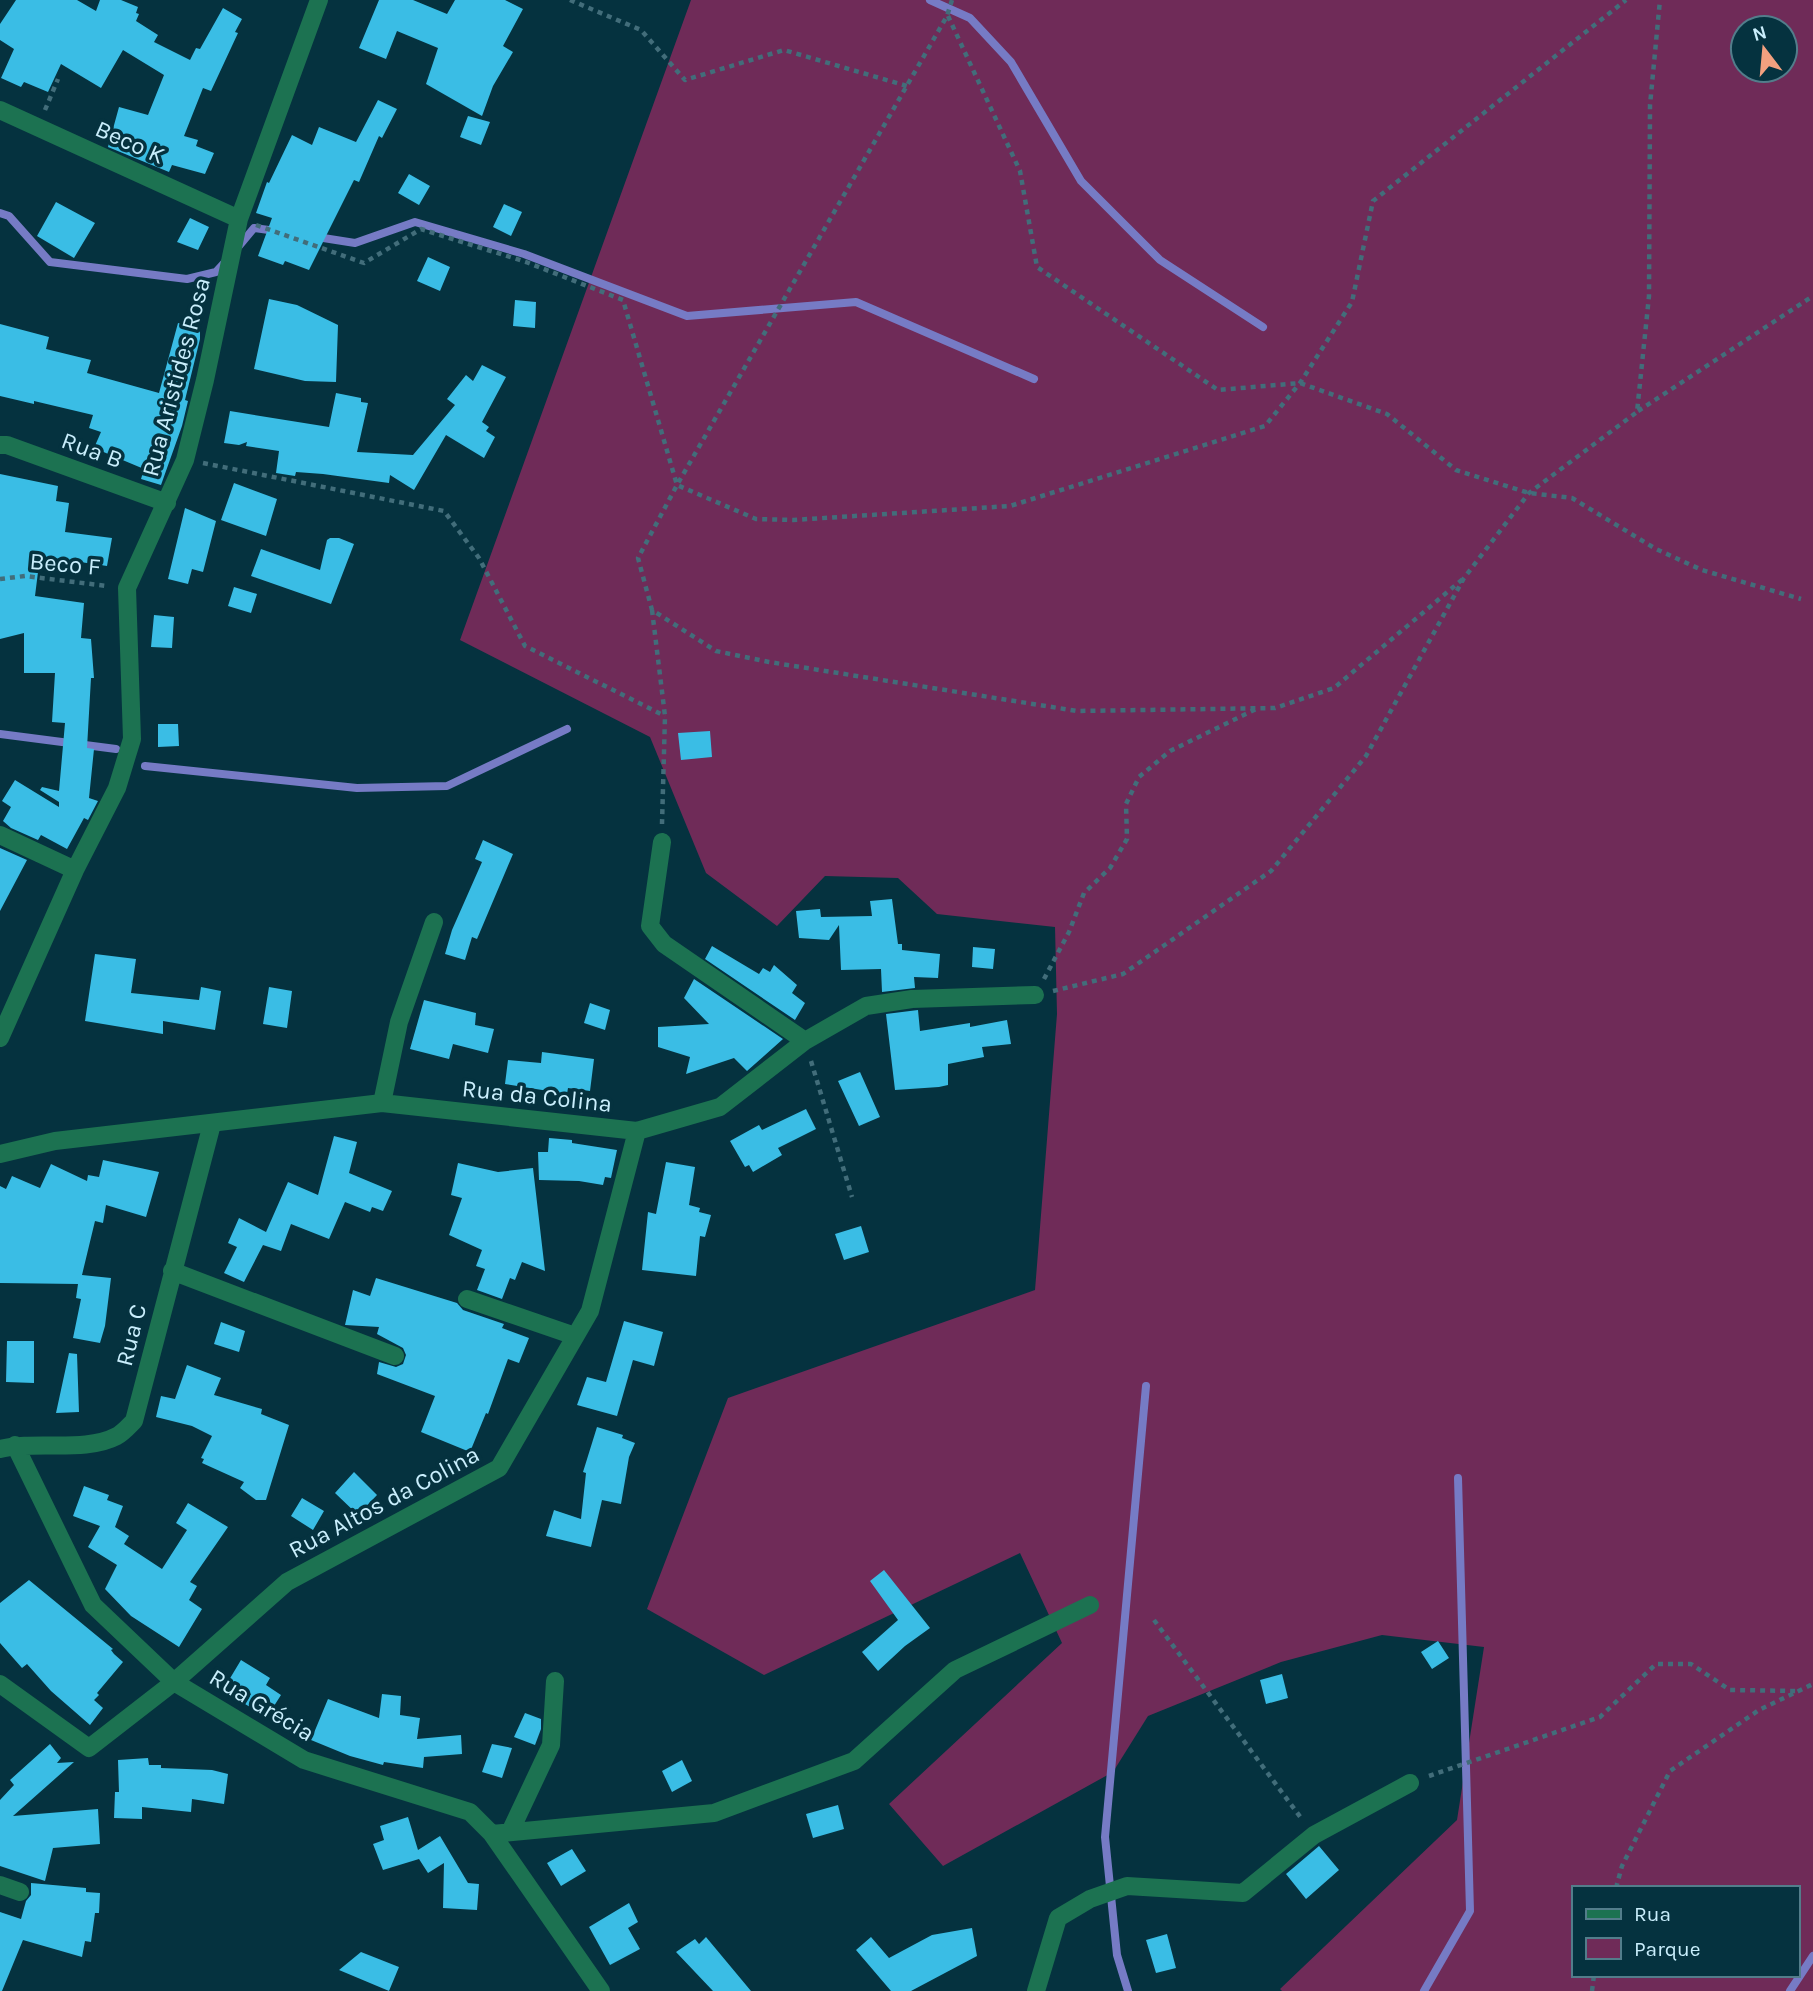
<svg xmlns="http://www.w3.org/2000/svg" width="1813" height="1991" viewBox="0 0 1813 1991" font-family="Karla,sans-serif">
  <rect width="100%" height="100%" fill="#05323f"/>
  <!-- green -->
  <path fill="#6f2b58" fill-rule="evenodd" d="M691 0H1813V1991H1282L1280 1989 1457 1820 1484 1647 1382 1635 1281 1662 1148 1716 1113 1772 943 1866 889 1804 1062 1643 1020 1553 764 1675 647 1609 728 1398 1035 1290 1057 1014 1055 927 937 914 898 878 825 876 777 926 706 873 650 737 460 640ZM1743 28H1785V70H1743ZM1573 1888H1797V1975H1573Z"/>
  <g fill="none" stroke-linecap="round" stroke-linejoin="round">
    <!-- stream -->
    <path stroke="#767bc5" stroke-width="8" d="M930 0 970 18 1011 62 1081 181 1160 260 1263 327
      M0 213 9 216 50 262 187 279 216 272 226 261
      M317 237 355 243 415 222 524 254 687 316 856 302 1034 379
      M239 246 254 228 276 231
      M0 734 116 749
      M145 766 357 788 447 786 567 729
      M1128 1991 1117 1955 1105 1837 1146 1386
      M1424 1991 1470 1911 1458 1478
      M1790 1991 1813 1956"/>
  </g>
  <!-- building -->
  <path fill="#3abde5" d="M16 0H77L96 11 100 0H121L138 7 136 13 139 14 136 21 158 35 154 42 190 60 196 48 200 49 223 8 242 19 235 32 238 33 211 91 203 88 184 136 198 140 196 146 214 153 205 174 172 165 169 172 108 147 119 107 148 115 164 75 123 50 101 88 61 64 48 92 24 82 21 87 1 78 14 49 0 40V24Z
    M379 0H413L447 14 455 0H505L523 9 503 46 513 52 493 86 482 116 426 84 438 48 397 31 386 59 359 48Z
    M378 100 397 109 382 138 379 136 359 182 354 180 309 270 285 261 283 265 258 256 272 218 256 213 267 182 269 183 292 135 312 145 319 127 356 142Z
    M468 116 490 122 481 145 460 137Z
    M409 174 430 186 419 205 398 193Z
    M56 202 95 223 74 258 37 236Z
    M504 204 522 212 511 236 493 227Z
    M190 218 209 227 198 250 177 242Z
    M428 257 450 267 440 291 417 281Z
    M269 299 297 305 338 325 336 382 305 381 254 369Z
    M515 300 536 302 535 328 513 326Z
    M178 323 200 328V339L185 400 188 401 182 426 161 485 141 479 144 469 94 448 101 432 89 428 93 415 34 401V404L0 396V324L49 337 46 349 91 360 87 373 159 393Z
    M482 365 506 377 482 422 489 427 486 431 495 437 484 458 446 435 414 490 390 475 389 483 323 474 296 472 295 476 276 473 279 451 246 446 247 442 239 445 224 443 230 411 329 427 336 393 361 398V402L368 403 357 452 413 455 455 405 447 399 466 375 473 381Z
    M0 474 58 486 56 501 69 503 65 532 112 538 107 566 40 556 35 596 84 603 81 638 91 639 94 678H91L87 748 94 749 89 798 98 801 88 820 84 818 67 849 41 835 38 840 11 828 3 821 11 807 2 801 15 780 59 807V802L40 790 42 787 59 791 65 723 52 722 55 673H24V633L0 639Z
    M234 483 277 499 266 536 221 520Z
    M185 508 216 521 203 572 192 569 188 584 168 579Z
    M330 538H339L354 544 331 604 251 576 261 549 320 570 327 540Z
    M234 587 257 594 251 613 228 606Z
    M154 615 174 617 172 648 151 647Z
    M158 724H178L179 746 158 747Z
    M710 731 712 757 681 760 678 733Z
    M483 840 513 854 477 939 472 937 465 960 445 954 452 930 482 862 475 859Z
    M0 848 27 860 0 911Z
    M892 899 898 944H902V950L940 954 938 978 914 977 915 988 882 992 881 969 841 970 839 925 829 940 799 938 796 911 820 909 821 917 872 916 870 901Z
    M712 946 759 974 763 968 770 972 774 965 797 985 792 993 805 1003 795 1020 705 959Z
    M973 947 995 949 993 969 972 967Z
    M95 954 136 959 131 993 199 1000 201 987 221 991 215 1030 163 1021V1034L85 1021Z
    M694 979 783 1039 747 1071 734 1058 686 1074 690 1057 658 1047V1027L709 1024 684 998Z
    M269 987 292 991 287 1028 263 1024Z
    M424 1000 476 1013 475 1025 494 1029 488 1053 453 1044 449 1059 410 1049Z
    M590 1003 610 1010 605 1030 584 1023Z
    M918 1010 920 1031 970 1023V1027L1007 1020 1011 1044 982 1047 984 1057 948 1064V1085L939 1087 895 1090 886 1014Z
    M542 1052 594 1059 590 1091 568 1088 567 1094 505 1084 508 1060 541 1063Z
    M860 1072 880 1117 859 1126 838 1081Z
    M806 1109 816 1129 778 1148 782 1155 753 1172 749 1165 745 1167 730 1141 759 1125 762 1130Z
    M334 1136 357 1142 349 1173 392 1191 383 1211 372 1207 370 1212 345 1202 329 1239 291 1224 281 1251 263 1245 244 1282 224 1273 237 1247 228 1243 239 1218 266 1232 288 1182 318 1195Z
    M549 1138 572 1140V1143L617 1150 611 1178 605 1177 603 1185 579 1181 539 1180 538 1152H548Z
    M103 1160 159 1172 146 1217 106 1205 103 1223 95 1221 82 1275 111 1278 105 1326 100 1343 73 1338 81 1299 76 1298 78 1284 0 1283V1186L6 1189 12 1176 40 1188 51 1164 87 1181 88 1175 99 1177Z
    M666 1162 695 1167 689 1205 700 1208 699 1212 711 1215 705 1237 700 1236 696 1276 642 1270 648 1212 656 1214Z
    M458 1163 498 1172 533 1168 545 1271 522 1262 515 1280 510 1278 502 1299 477 1290 485 1269 476 1266 482 1250 449 1235 462 1198 451 1195Z
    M861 1226 869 1252 844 1260 835 1234Z
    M376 1278 457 1303 463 1310 504 1324 502 1328 529 1338 519 1363 508 1359 488 1414 486 1413 470 1452 421 1432 435 1396 377 1374 379 1362 396 1367 403 1364 406 1355 403 1348 377 1334 379 1327 345 1325 353 1290 370 1296Z
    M624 1321 663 1332 654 1366 633 1360 617 1416 577 1405 587 1377 606 1382Z
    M221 1322 245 1331 239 1352 214 1344Z
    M7 1341H34V1383L6 1382Z
    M69 1353 77 1354 79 1412 56 1413Z
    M187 1365 221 1378 214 1395 262 1409 261 1414 289 1425 266 1500H256L240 1488 244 1482 202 1463 204 1459 201 1458 212 1436 192 1426 156 1417 161 1396 175 1399Z
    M597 1427 623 1435 622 1438 635 1443 629 1457 621 1504 602 1500 591 1547 546 1536 554 1510 581 1519 586 1473 583 1472Z
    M354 1472 377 1495 358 1515 335 1493Z
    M84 1486 109 1495 107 1500 123 1506 115 1527 129 1536 124 1544 162 1569 187 1530 176 1523 188 1503 228 1527 190 1582 197 1586 189 1600 202 1609 179 1647 131 1616 105 1589 117 1565 88 1547 100 1526 73 1516Z
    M302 1498 324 1511 313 1530 291 1516Z
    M884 1570 930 1628 905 1646 878 1671 862 1652 898 1620 870 1581Z
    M29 1580 113 1649 111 1650 114 1654 123 1662 97 1693 99 1695 94 1700 103 1708 90 1725 51 1691 27 1664 22 1668 0 1643V1603Z
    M1438 1641 1449 1658 1432 1669 1421 1652Z
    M241 1660 270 1678 266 1685 281 1695 267 1717 245 1704 251 1694 229 1680Z
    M1282 1674 1288 1698 1266 1704 1260 1680Z
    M382 1694 401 1696 400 1715 420 1718 417 1739 461 1735 462 1754 424 1757 423 1768 384 1762 383 1765 350 1756 311 1740 328 1699 379 1718Z
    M525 1713 541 1719V1729L535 1745 514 1737Z
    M50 1744 61 1758 57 1763 74 1762 13 1816 98 1809 100 1844 53 1848 45 1881 0 1866V1800L14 1785 10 1780Z
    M492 1744 512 1748 502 1778 482 1772Z
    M148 1758 149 1765H161V1768L212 1770 228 1774 224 1804 192 1799 191 1812 142 1807V1819L114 1818 115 1792H119L118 1760Z
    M682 1760 692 1781 672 1792 662 1771Z
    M838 1805 844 1829 813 1838 806 1814Z
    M408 1817 418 1850 440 1836 468 1883 479 1884 477 1910 443 1908 444 1863 428 1873 419 1859 383 1870 373 1844 384 1840 380 1826Z
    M1319 1846 1339 1870 1306 1899 1286 1874Z
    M572 1849 586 1871 561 1886 547 1863Z
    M31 1883 86 1888V1892L100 1893 99 1913H95L91 1942 85 1941 82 1957 23 1940 2 1991H0V1912L21 1919 26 1901 31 1895Z
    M629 1903 638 1922 628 1928 640 1949 610 1965 589 1927Z
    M972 1928 977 1956 911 1991H891L856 1950 871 1937 889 1958 932 1935Z
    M1167 1934 1176 1968 1156 1973 1146 1940Z
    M706 1937 751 1991H713L676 1952 695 1939 699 1944Z
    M361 1952 399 1967 389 1991 339 1970Z"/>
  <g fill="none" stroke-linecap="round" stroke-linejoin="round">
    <!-- path -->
    <path stroke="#426d7a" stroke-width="4.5" stroke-dasharray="5 5" stroke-linecap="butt" d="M570 0 641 30 685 80 784 50 907 86
      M952 0 947 16 677 485 638 558 652 610 716 651 769 662 1077 711 1275 708 1334 688 1464 578
      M948 16 1020 171 1037 267 1218 390 1300 383 1387 414 1456 470 1529 493 1572 498 1656 549 1702 570 1801 599
      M45 110 58 79
      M256 225 364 263 421 229 526 262 623 300 677 485 756 519 793 520 1010 506 1265 426 1300 383 1352 302 1373 201 1626 0
      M1638 411 1813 296
      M203 463 444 511 479 558 525 646 665 716
      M0 579 25 576 107 586
      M652 610 665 716 662 824
      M1044 979 1069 932 1084 893 1110 868 1127 839 1126 804 1139 777 1170 751 1256 709
      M1053 991 1123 974 1271 871 1366 756 1464 578 1529 493 1637 412 1649 296 1650 105 1660 0
      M811 1061 852 1197
      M1154 1620 1301 1818
      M1429 1776 1600 1717 1656 1664H1691L1730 1690 1798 1691
      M1616 1888 1622 1866 1670 1771 1759 1710 1813 1684
      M1592 1991 1594 1975"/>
    <!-- minor -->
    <path stroke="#1c7251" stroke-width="18" d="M0 110 239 219
      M0 445H7L167 503
      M0 835 75 870
      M662 842 650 926 664 944 805 1041
      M0 1038 75 870 117 788 132 739 127 588 185 460 205 380 239 219 319 0
      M382 1103 399 1022 434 922
      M0 1154 55 1141 382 1103 637 1131 720 1107 805 1041 866 1006 912 999 1035 995
      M172 1271 395 1356
      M467 1299 575 1336
      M15 1445 93 1605 174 1682 304 1760 470 1812 492 1834 601 1991
      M0 1449C36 1440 85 1453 117 1436 123 1433 129 1426 134 1421L212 1124
      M0 1684 89 1748 174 1682 287 1582 499 1468 590 1311 637 1131
      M510 1832 551 1745 555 1681
      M492 1834 714 1813 854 1761 955 1670 1090 1605
      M0 1885 20 1892
      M1036 1991 1058 1918 1090 1899 1127 1886 1243 1893 1314 1835 1410 1783"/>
  </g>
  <g text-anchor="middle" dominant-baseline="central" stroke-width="7" stroke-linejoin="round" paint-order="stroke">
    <!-- street labels -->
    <g font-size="24" fill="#c9eefc" stroke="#05323f">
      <text transform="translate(130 142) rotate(24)">Beco K</text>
      <text transform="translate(176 377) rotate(-75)">Rua Aristides Rosa</text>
      <text transform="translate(92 450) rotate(20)">Rua B</text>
      <text transform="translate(65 564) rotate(5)">Beco F</text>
      <text transform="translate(537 1096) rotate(6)">Rua da Colina</text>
      <text transform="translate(131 1335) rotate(-76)">Rua C</text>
      <text transform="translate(384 1502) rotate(-28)">Rua Altos da Colina</text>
      <text transform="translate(262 1705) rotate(31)">Rua Grécia</text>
    </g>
  </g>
  <!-- legend -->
  <rect x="1572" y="1886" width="228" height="91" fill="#05323f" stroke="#537d8b" stroke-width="2"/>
  <rect x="1586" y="1909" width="35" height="10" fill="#1c7251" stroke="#537d8b" stroke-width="2"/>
  <text x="1634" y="1921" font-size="21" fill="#c9eefc">Rua</text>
  <rect x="1586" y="1938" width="35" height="21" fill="#6f2b58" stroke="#537d8b" stroke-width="2"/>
  <text x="1634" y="1956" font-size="21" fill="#c9eefc">Parque</text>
  <!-- north arrow -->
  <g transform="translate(1764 49) rotate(344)"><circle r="33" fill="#05323f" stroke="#537d8b" stroke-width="2"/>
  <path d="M0-5L12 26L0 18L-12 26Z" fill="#f2a07f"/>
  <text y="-10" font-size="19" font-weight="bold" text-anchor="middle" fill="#c9eefc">N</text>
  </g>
</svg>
